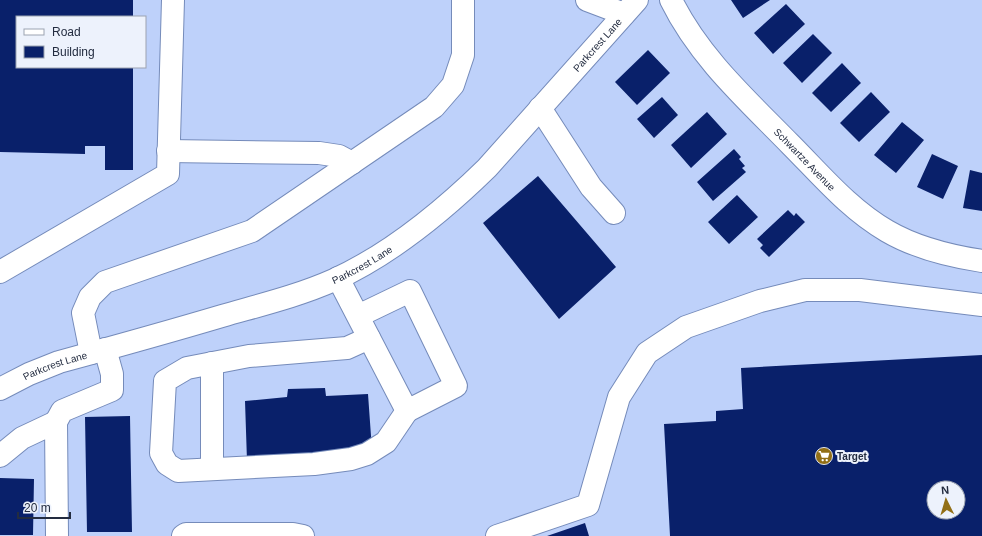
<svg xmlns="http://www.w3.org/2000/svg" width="982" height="536" viewBox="0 0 982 536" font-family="Arial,sans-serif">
  <rect width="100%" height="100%" fill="#bed1fa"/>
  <!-- building -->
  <path fill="#09206a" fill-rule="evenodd" d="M0 0H133V17H17V67H133V170H105V146H85V154L0 152Z
    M731 0H770L743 18Z
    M786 4 805 24 773 54 754 33Z
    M813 34 832 53 802 83 783 63Z
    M648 50 670 73 637 105 615 82Z
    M842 63 861 83 831 112 812 93Z
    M871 92 890 112 859 142 840 123Z
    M662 97 678 115 654 138 637 119Z
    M707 112 727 134 691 168 671 145Z
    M902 122 924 140 896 173 874 155Z
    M734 149 741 157 739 159 745 166 742 168 746 172 713 201 697 182Z
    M932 154 958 166 943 199 917 187Z
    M970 170 982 173V211L963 208Z
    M538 176 616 267 559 319 483 223Z
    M737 195 758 217 729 244 708 222Z
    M788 210 794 216 796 213 805 222 769 257 760 248 763 245 757 239Z
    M982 355V536H670L664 424 716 421V411L743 409 741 368ZM934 488H958V512H934Z
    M325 388 326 396 368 394 372 450 247 461 245 401 287 397 288 389Z
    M130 416 132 532H87L85 417Z
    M0 478 34 479 33 535H0Z
    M585 523 589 536H547Z"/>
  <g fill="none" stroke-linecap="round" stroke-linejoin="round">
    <!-- minor casing -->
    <g stroke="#758bba" stroke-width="24">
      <g id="minor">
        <path d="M587 0 624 14"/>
        <path id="s1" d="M671 0C699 57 746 99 790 144 821 175 849 209 887 231 916 248 949 256 982 261"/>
        <path d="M540 108 591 187 614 213"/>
        <path d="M168 151 319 153 339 156 352 163"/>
        <path d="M0 272 168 174 173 0"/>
        <path d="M338 278 407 411 456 386 410 291 358 316"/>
        <path d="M369 338 347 348 249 356 187 368 165 381 161 453 167 464 178 471 314 464 351 459 367 454 386 442 407 411"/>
        <path d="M91 353 83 313 90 297 105 282 252 231 434 107 453 85 463 55V0"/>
        <path d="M212 363V469"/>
        <path id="s2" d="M0 389 29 374 59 362C114 347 168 332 222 316 260 305 298 296 334 280 391 254 442 212 487 168L637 0"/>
        <path d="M56 422 62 411 112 390V374L105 349"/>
        <path d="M0 456 22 438 56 422 57 536"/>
        <path d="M183 536 186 534H293L303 536"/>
        <path d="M497 536 588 505 619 397 647 353 686 327 760 301 805 290H860L982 305"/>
      </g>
    </g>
    <!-- minor -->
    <use href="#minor" stroke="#fff" stroke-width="22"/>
  </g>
  <!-- icons -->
  <defs>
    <g id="supermarket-disc" transform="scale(0.9)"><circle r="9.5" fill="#926f16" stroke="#edf2fc"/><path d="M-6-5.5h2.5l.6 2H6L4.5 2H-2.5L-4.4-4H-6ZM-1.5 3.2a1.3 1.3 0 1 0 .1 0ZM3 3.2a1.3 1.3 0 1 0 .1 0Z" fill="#fff"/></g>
  </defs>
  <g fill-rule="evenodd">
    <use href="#supermarket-disc" x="824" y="456"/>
  </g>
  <g text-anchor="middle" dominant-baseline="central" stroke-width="4" stroke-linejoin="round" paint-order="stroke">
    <!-- street labels -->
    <g font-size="10" fill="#232c40" stroke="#edf2fc">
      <text stroke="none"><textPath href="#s2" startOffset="708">Parkcrest Lane</textPath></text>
      <text stroke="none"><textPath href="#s1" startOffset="209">Schwartze Avenue</textPath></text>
      <text stroke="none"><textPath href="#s2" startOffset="384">Parkcrest Lane</textPath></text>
      <text stroke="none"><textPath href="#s2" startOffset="60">Parkcrest Lane</textPath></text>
    </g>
    <!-- poi labels -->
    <g font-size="10" font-weight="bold" fill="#232c40" stroke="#edf2fc" text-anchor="start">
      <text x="837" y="456">Target</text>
    </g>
  </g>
  <!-- legend -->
  <rect x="16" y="16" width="130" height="52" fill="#edf2fc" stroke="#9ca3b1"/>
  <rect x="24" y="29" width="20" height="6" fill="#ffffff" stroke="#9ca3b1"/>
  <text x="52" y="36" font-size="12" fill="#232c40">Road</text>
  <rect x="24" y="46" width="20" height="12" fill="#09206a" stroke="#9ca3b1"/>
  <text x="52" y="56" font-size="12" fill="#232c40">Building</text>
  <!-- north arrow -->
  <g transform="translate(946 500) rotate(355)"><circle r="19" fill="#edf2fc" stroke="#9ca3b1"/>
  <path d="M0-3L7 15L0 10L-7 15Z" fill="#926f16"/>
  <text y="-6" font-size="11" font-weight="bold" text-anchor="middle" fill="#232c40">N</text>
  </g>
  <!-- scale -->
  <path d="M18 512v6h52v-6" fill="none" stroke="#232c40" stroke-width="2"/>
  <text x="24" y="512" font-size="12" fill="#232c40" stroke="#edf2fc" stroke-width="3" paint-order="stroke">20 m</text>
</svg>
